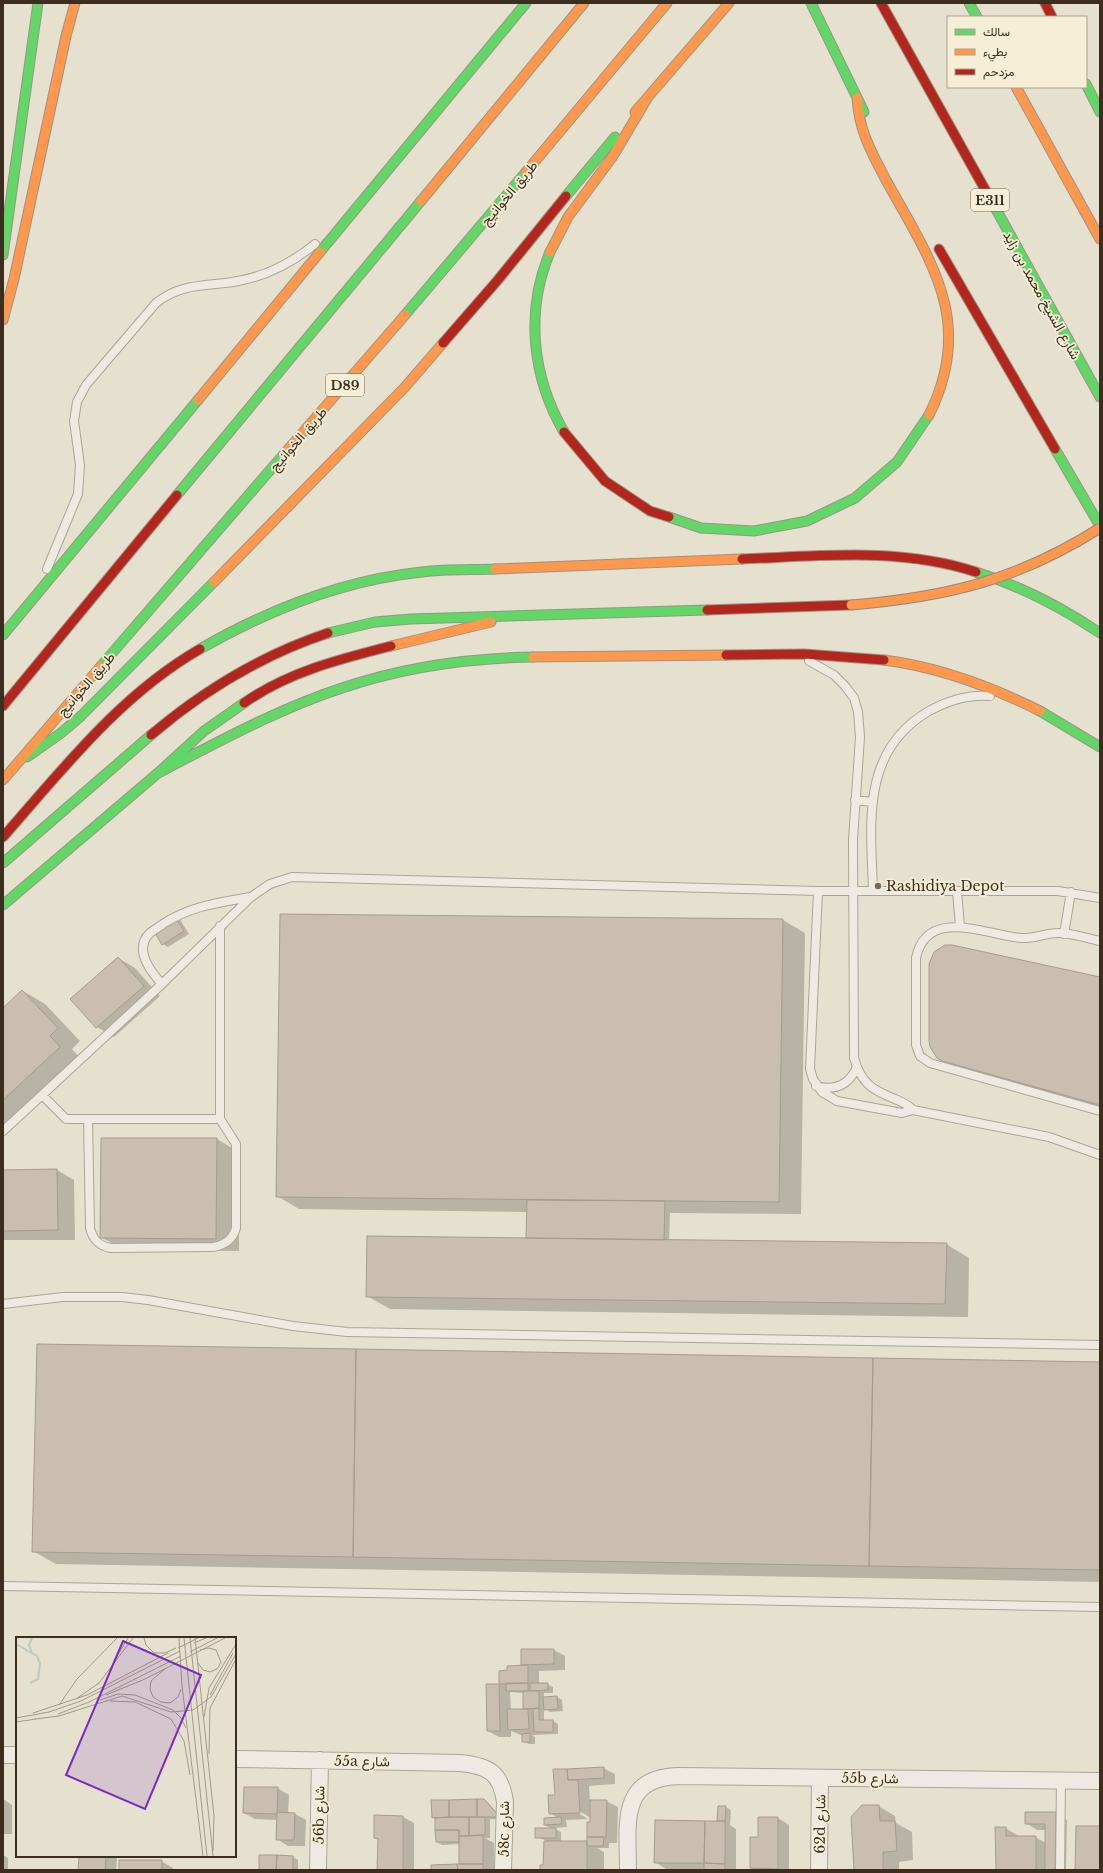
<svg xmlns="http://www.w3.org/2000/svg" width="1103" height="1873" viewBox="0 0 1103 1873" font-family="'Libre Baskerville',Vazirmatn,serif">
  <rect width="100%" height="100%" fill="#e6e0cf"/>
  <!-- shadow -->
  <path fill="#0003" fill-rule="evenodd" d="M173 915 179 918 189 934 168 947 163 944Z
    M783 920 805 933 801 1214 670 1213 669 1241 946 1244 969 1258 968 1317 390 1309 367 1296 530 1239 528 1212 299 1209 277 1196Z
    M118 958 135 968 160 996 114 1037 97 1027Z
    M1100 978V1109L960 1070 937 1057Z
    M23 991 45 1004 80 1041 72 1049 82 1060 3 1133V1009Z
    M217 1139 239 1152V1251L124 1250 101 1237Z
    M57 1170 74 1180 75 1240H3V1171Z
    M1100 1363V1582L56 1564 33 1551Z
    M522 1650H554L565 1656V1670L539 1671V1684H547L553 1687V1693H544V1698L557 1697 562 1700 563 1711 550 1712 544 1708V1721H553L558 1724V1734L532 1735 535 1737V1744H529L523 1741V1736L511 1731V1737H499L488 1731 487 1685H500V1672L508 1671 522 1666ZM510 1692 524 1693V1710H511Z
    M603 1768 615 1774V1784L589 1786 590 1801H606L618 1807 617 1843H609V1848H597L604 1852V1870H541L544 1866 545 1840 536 1837 552 1829 545 1825 558 1818 550 1813 556 1796 554 1770ZM576 1809 591 1818 587 1842H561V1832L553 1828 567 1827 566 1820 588 1819 575 1811Z
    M277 1788 289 1795 288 1813 295 1814 306 1820 305 1846H288L277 1839 278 1820 255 1819 244 1813Z
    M3 1799 12 1805V1834H3Z
    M483 1800 489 1804 503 1819H490V1838H485L494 1843V1870H432L460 1865V1844L442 1845 437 1842 436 1819 433 1817Z
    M878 1806 895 1816 896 1823 912 1832 913 1860 899 1862V1870H855Z
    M725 1807 731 1810 730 1825 736 1829V1870L666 1869 655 1862 718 1822Z
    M1055 1813 1067 1820 1066 1870H997L1005 1828 1017 1835V1837H1035L1046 1843V1830H1037L1026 1823Z
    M375 1817H403L414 1823V1870H378L379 1840 375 1838Z
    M778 1818 789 1825V1870H754L751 1868 759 1838Z
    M3 1855 8 1858V1870H3Z
    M80 1856H113L117 1858 116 1870H79Z
    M260 1856 293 1857 298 1860V1870H260Z
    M161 1861 173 1868V1870H120Z"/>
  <!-- building -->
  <path fill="#cabeb0" stroke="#a69c8e" d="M173 914 184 931 162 945 152 928Z
    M280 914 783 919 779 1202 276 1197Z
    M945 945H952L1100 977V1105L942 1061 937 1058 930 1047 929 1041V964L934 952Z
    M118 957 144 986 96 1028 70 999Z
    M22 990 58 1028 50 1036 60 1047 3 1100V1008Z
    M101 1138H217L216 1239 100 1238Z
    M57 1169 58 1230 3 1231V1170Z
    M527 1200 665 1201 664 1240 526 1238Z
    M367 1236 947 1243 945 1304 366 1297Z
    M37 1344 356 1349 353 1557 32 1552Z
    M356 1349 873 1358 869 1566 353 1557Z
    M873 1358 1100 1362V1570L869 1566Z
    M521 1649H554V1664L521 1665Z
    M528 1665V1683L499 1684V1671L507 1670V1666Z
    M506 1683H528V1691H506Z
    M530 1683H548V1690L530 1691Z
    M486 1684H499L500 1731H487Z
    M523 1691H539V1708L523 1709Z
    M557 1696 558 1709 544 1710 543 1697Z
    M539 1708V1720H553V1732H534L533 1709Z
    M507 1709H528L529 1729 508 1730Z
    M530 1733V1742H522V1734Z
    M604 1767V1778L568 1780 567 1769Z
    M553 1769H567L568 1780H578L580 1813 549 1814 548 1795H555Z
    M244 1787H278L277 1814 243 1813Z
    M477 1799V1817H449V1800Z
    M477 1799H484L500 1817H477Z
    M431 1800H449V1817L432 1818Z
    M590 1800H607L606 1837H587V1822H590Z
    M862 1805H879L880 1821H895L897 1851 883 1852V1870H854L851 1817Z
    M718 1806H726L725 1821H717Z
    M277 1812 295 1813 294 1840H276Z
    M1025 1812H1056L1055 1870H1045V1824H1025Z
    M374 1815 403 1816V1870H377L378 1839 374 1838Z
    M449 1817H469V1836H459V1830H435V1818Z
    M469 1817H485V1835L469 1836Z
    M561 1817 562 1824 544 1825V1818Z
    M758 1817H778V1869L750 1868V1837H758Z
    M655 1820 705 1821 704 1863H654Z
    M705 1821H725V1864L704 1863Z
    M1076 1826H1100V1870H1075Z
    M995 1827H1006V1836H1036V1870H996Z
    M535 1828H556V1838H535Z
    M435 1830H459V1842H436Z
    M483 1835V1864H459V1836Z
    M587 1837H604L603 1846H587Z
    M544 1841H587V1870H540V1865H543Z
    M259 1855H277L276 1870H259Z
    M277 1855 293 1856V1870H276Z
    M79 1856H106L105 1870H78Z
    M119 1860H162V1870H119Z
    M704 1863 725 1864V1870H704Z
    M457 1864 458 1870H431V1865Z
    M457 1864H483V1870H458Z"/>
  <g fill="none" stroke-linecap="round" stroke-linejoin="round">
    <!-- lane casing -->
    <g stroke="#aba598" stroke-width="10">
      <path id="lane" d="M47 569 78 494 80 465 74 421 77 402 86 385 156 303C182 282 208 287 238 281 266 276 293 262 315 244
        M809 661 834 675 845 686 854 698 858 712 860 737 853 840 854 1058C861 1083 872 1090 895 1099 902 1102 908 1104 913 1110
        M855 800 873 802
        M818 891 810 1069 813 1079 822 1092 837 1101 902 1113 913 1110 1049 1137 1100 1155
        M873 891C871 824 860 751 929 711 947 701 969 694 990 696
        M957 891 960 927
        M1064 934 1071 892
        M1100 941C1086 938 1072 933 1058 933 1045 933 1034 939 1021 938 986 935 927 906 916 958V1045L920 1056 930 1063 1100 1111
        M162 984C151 972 133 949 150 933 154 930 159 927 163 924 190 906 218 903 250 897
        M816 1086C835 1091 849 1085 857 1067
        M42 1095 66 1119H220
        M88 1119 90 1228C93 1240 99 1246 111 1248L214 1247C226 1244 233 1239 236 1228V1144L220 1119V926
        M3 1131 162 984 251 897 270 884 292 877 818 891H1058L1100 898
        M3 1304 63 1297H122L148 1300 293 1326 347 1332 1100 1345
        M3 1586 1100 1607
        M1060 1870 1061 1780"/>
    </g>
    <!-- street casing -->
    <g stroke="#aba598" stroke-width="18">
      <path id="street" d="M3 1755H17
        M235 1759 461 1763C489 1766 501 1773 505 1802L503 1870
        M318 1870 320 1760
        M628 1870C628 1826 618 1777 679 1776L1100 1781
        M819 1870 820 1778"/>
    </g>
    <!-- fast casing -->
    <g stroke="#9b9488" stroke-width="11">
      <path id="fast" d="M811 3 864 112
        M969 3 977 17
        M1086 84 1100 112
        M987 193 1100 397
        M566 196 615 137
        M320 252 526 3
        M550 252C525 311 532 377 564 432
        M3 255 38 3
        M405 315 526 172
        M1055 449 1100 526
        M177 495 421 201
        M669 517 701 528 754 531 807 521 855 498 897 462 929 415
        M976 572C1021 586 1061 607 1100 633
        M328 633 375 622 411 619 707 610
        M3 635 198 400
        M200 649C268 610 343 580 422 572 446 569 471 570 495 569
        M101 666 284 454
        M1040 711 1100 747
        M27 757 61 733 81 716 214 582
        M158 773C218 742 278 709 342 688 404 667 469 658 533 657
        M3 863 151 735
        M3 905 158 773 204 731 244 703"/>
    </g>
    <!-- slow casing -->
    <g stroke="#9b9488" stroke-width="11">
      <path id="slow" d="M1016 87 1100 239
        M857 98C859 131 871 151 886 180 930 260 976 321 929 415
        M635 112 729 3
        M526 172 667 3
        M421 201 584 3
        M550 252 568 217 613 156 648 97
        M3 320 14 279 66 36 75 3
        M198 400 320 252
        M284 454 405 315
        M495 569 742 559
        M214 582 405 387 443 343
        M391 646 491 622
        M533 657 726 655
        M884 660C939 667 990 686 1040 711
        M3 780 101 666"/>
    </g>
    <!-- jam casing -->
    <g stroke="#9b9488" stroke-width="11">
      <path id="jam" d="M881 3 987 193
        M1045 3 1052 17
        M939 249 1055 449
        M443 343 497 281 566 196
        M564 432 605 481 650 511 669 517
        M742 559C820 556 901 547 976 572
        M707 610 851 605
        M726 655 805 654 884 660
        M244 703C288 672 340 659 391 646
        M3 706 177 495
        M151 735C204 690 262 655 328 633
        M3 837C63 769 120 695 200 649"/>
    </g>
    <!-- lane -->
    <use href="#lane" stroke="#eeeae1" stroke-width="8"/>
    <!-- street -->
    <use href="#street" stroke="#eeeae1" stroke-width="16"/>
    <!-- fast -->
    <use href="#fast" stroke="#63d668" stroke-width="9"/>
    <!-- slow -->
    <use href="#slow" stroke="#ff974d" stroke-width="9"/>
    <!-- jam -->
    <use href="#jam" stroke="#b3261e" stroke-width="9"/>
    <!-- slow-bridge casing -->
    <g stroke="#918a7f" stroke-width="11" stroke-linecap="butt">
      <path id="slow-bridge" d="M851 605C947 597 1018 580 1100 528"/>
    </g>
    <!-- slow-bridge -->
    <use href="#slow-bridge" stroke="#ff974d" stroke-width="9"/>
  </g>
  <!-- markers -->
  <circle fill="#776c5d" stroke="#f6eed6" stroke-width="1.5" cx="878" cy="886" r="4"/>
  <g text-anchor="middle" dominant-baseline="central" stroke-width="3.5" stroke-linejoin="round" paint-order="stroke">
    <!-- shield labels -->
    <g fill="#f6eed6" stroke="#736856" stroke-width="1">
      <rect x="971" y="189" width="38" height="22" rx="3"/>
      <rect x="326" y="374" width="38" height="22" rx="3"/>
    </g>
    <g font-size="13" font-weight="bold" fill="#3b2e1f">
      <text x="990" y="200">E311</text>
      <text x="345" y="385">D89</text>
    </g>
    <!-- street labels -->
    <g font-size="14" fill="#3b2e1f" stroke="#f6eed6">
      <text transform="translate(509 193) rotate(-50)">طريق الخوانيج</text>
      <text transform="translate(1042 295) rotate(61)">شارع الشيخ محمد بن زايد</text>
      <text transform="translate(298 439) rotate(-49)">طريق الخوانيج</text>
      <text transform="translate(86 684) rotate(-49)">طريق الخوانيج</text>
      <text transform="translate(362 1761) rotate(1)">55a شارع</text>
      <text transform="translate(870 1778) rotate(1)">55b شارع</text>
      <text transform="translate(319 1815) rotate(-89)">56b شارع</text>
      <text transform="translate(820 1824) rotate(-89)">62d شارع</text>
      <text transform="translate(504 1829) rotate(-90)">58c شارع</text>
    </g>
    <!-- poi labels -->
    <g font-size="14" fill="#3b2e1f" stroke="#f6eed6" text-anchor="start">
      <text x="886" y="886">Rashidiya Depot</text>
    </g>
  </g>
  <!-- overview -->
  <g transform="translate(16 1637)">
    <rect width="220" height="220" fill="#e6e0cf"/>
    <path fill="none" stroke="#bbcbc1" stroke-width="2" d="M0 7 21 19 24 26 22 42 14 46M16 16 13 8 16 1"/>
    <path fill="none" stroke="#a29989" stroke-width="1" d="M128 1 130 8 138 16H149L160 11M163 1 166 49 187 219M168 1 191 219M174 1 197 219M179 1 198 179 197 214M178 6 190 1M162 11 182 1M174 15 201 1M100 21 112 1M182 26 187 33 194 35 201 32 205 25 200 13 193 11 184 13M150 31 135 44 134 52 137 60 145 65 154 66 162 60 165 52M90 58 129 42 209 1M194 58 217 16M60 62 83 46 117 1M84 63 102 57 119 58 157 73 165 81 170 91M94 64 119 65 155 82 168 104 174 138M43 68 61 42 101 1M17 76 71 58 152 16M42 77 73 65 165 19M188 80 193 51 220 7M0 81 33 75 65 64 164 14M19 82 43 79 106 59 155 75 177 73 195 60 220 17M0 85 20 82M193 117 194 71 220 22"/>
    <path fill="#7b2cbf" fill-opacity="0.15" stroke="#7b2cbf" stroke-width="2" d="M107 4 185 38 129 172 50 138Z"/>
    <rect width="220" height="220" fill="none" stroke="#3b2e1f" stroke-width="2"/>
  </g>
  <!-- border -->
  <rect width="1103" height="1873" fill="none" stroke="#3b2e1f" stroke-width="8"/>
  <!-- legend -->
  <rect x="947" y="16" width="140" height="72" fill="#f6eed6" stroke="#aba18d"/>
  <rect x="955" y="29" width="20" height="6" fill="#63d668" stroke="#aba18d"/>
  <text x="983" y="36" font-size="12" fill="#3b2e1f">سالك</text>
  <rect x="955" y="49" width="20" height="6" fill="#ff974d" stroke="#aba18d"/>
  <text x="983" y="56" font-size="12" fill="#3b2e1f">بطيء</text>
  <rect x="955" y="69" width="20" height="6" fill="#b3261e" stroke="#aba18d"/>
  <text x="983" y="76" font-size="12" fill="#3b2e1f">مزدحم</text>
</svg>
